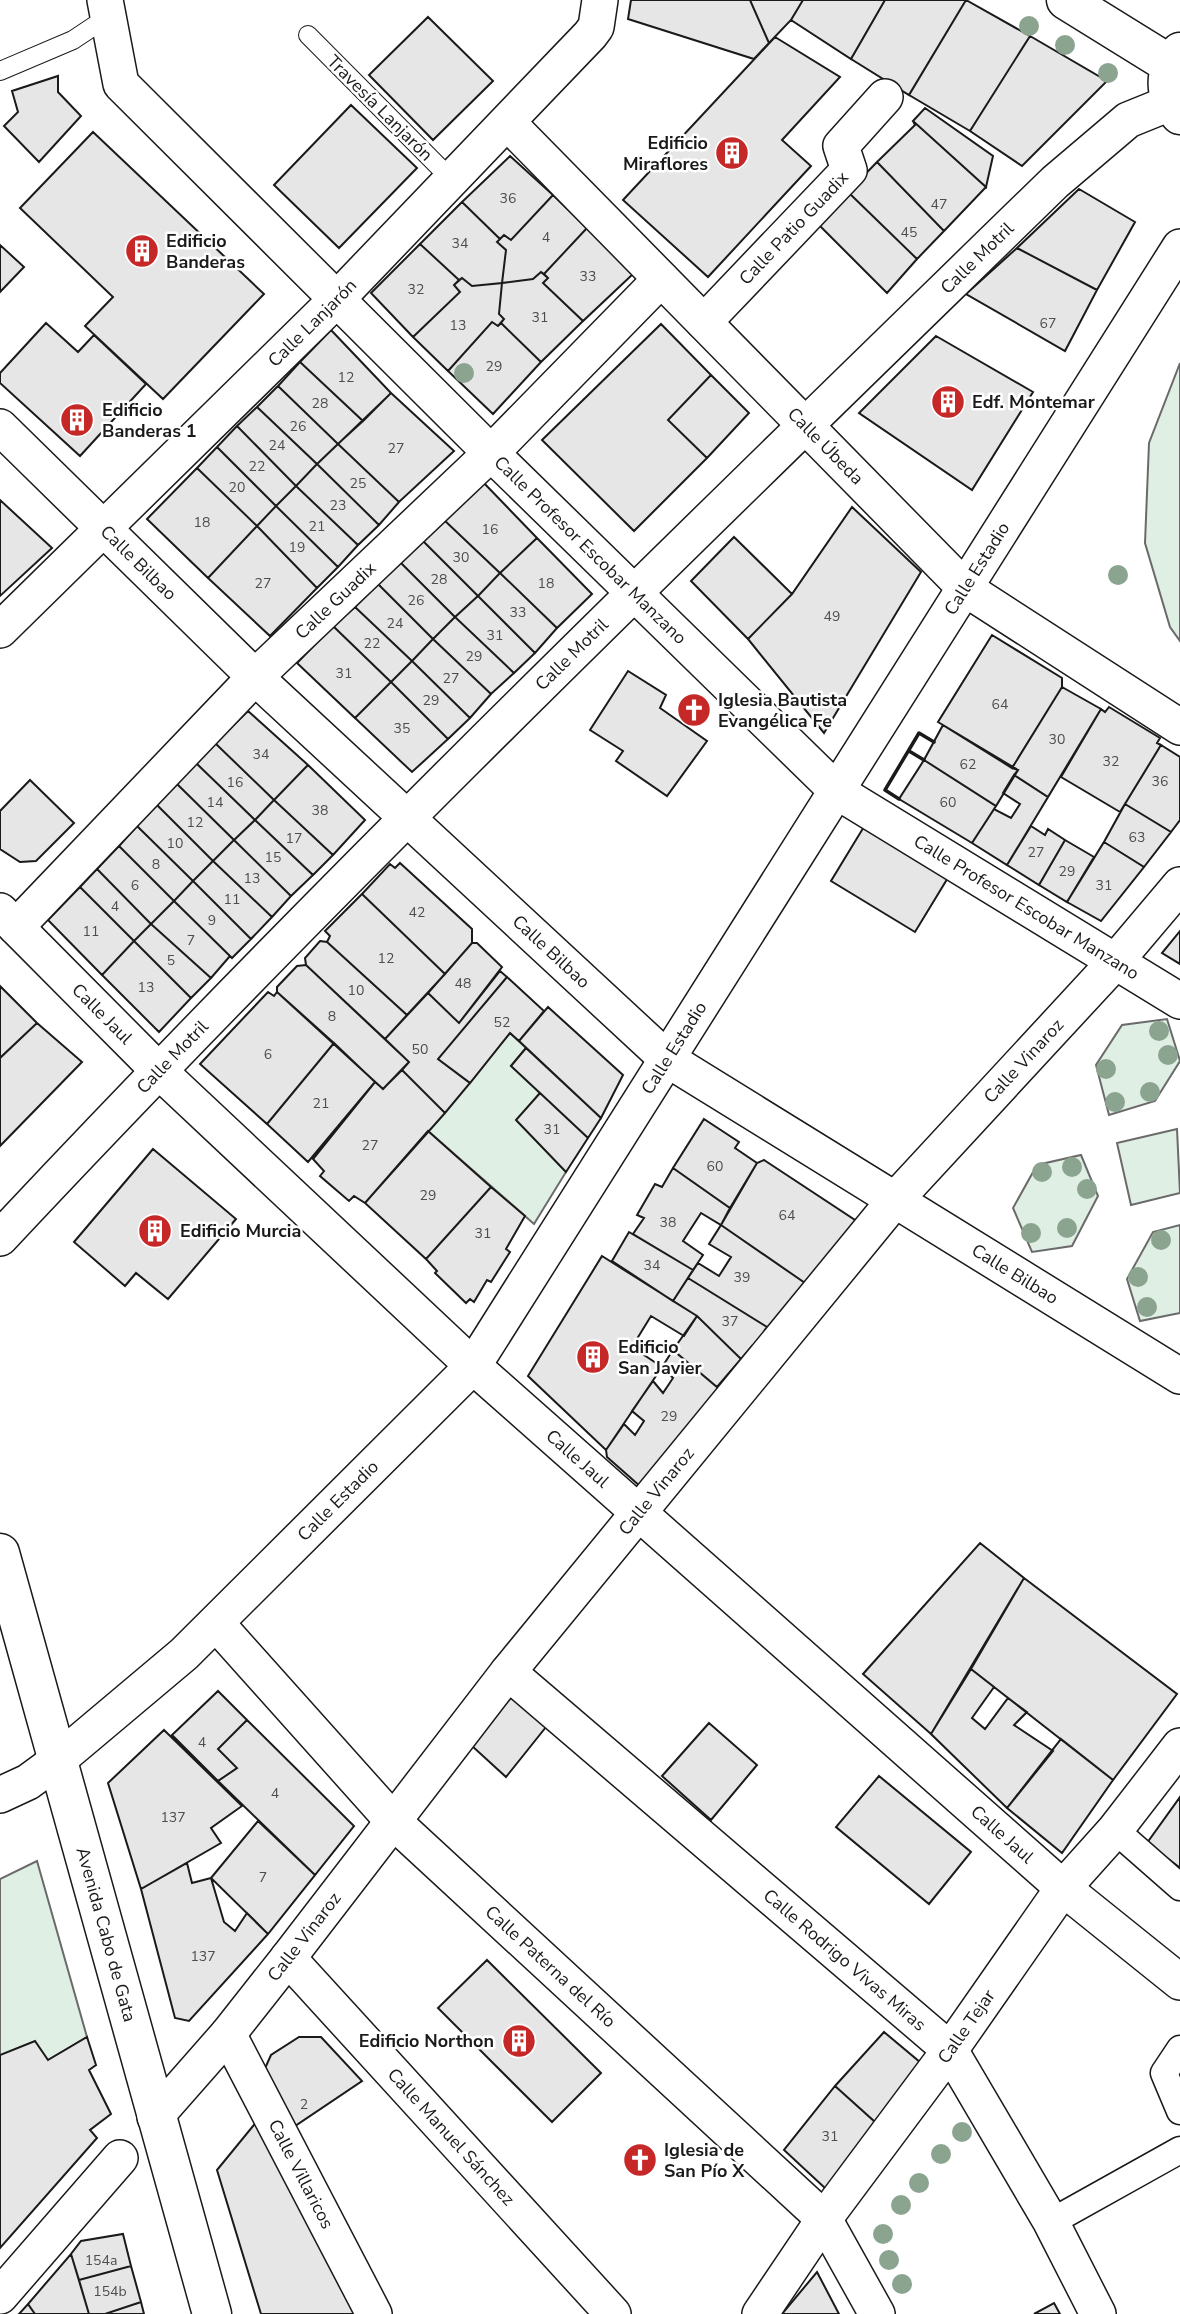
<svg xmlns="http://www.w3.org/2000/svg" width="1180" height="2314" viewBox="0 0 1180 2314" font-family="'Nunito Sans',sans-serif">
  <rect width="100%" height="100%" fill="#fff"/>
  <!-- green -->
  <path fill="#e0efe3" stroke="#6a6a6a" stroke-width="2" d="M1180 363V641L1170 627 1145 543 1149 443Z
    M1167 1019 1180 1061 1155 1101 1109 1115 1096 1065 1122 1025Z
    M510 1033 526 1048 511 1066 540 1093 517 1121 566 1172 534 1224 428 1131Z
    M1177 1129 1180 1193 1131 1205 1117 1143Z
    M1081 1155 1098 1196 1072 1246 1032 1252 1013 1208 1037 1165Z
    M1180 1225V1313L1140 1321 1127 1279 1153 1232Z
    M37 1861 87 2037 48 2060 0 2055V1879Z"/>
  <!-- building -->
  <path fill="#e6e6e6" stroke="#1a1a1a" stroke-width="2" d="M631 0H750L769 43 754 59 628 19Z
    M750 0H803L791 20 769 43Z
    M803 0H885L851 59 791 20Z
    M885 0H966L909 95 851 59Z
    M966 0 1030 36 970 131 909 95Z
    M428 17 493 81 433 140 369 75Z
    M1030 36 1107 81 1022 166 970 131Z
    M775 37 840 77 782 140 811 166 708 277 623 200Z
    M58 76V92L81 116 39 162 4 126 18 112 12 91Z
    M351 105 417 168 339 248 274 185Z
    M925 108 993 156 986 187 913 121Z
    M913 121 986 187 944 231 877 162 915 125Z
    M93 132 264 294 163 399 85 326 113 297 20 208Z
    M510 156 553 195 511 240 504 235 500 239 462 202Z
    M877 162 944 231 917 259 848 192Z
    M1079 189 1135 222 1097 290 1017 248Z
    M848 192 917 259 887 293 817 223Z
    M553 195 587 228 544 274 541 272 533 279 502 283 506 250 497 242 504 235 511 240Z
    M462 202 500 239 497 242 506 250 502 283 472 286 462 278 459 280 420 244Z
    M587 228 633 274 583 321 543 283 548 278 544 274Z
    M420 244 459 280 454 285 460 292 413 337 371 293Z
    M0 245 24 267 0 292Z
    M1017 248 1097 290 1065 351 966 294Z
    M541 272 548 278 543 283 583 321 541 362 501 323 504 319 499 314 502 283 533 279Z
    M462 278 472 286 502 283 499 314 504 319 498 326 492 322 448 371 413 337 460 292 454 285Z
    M492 322 498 326 501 323 541 362 493 414 448 371Z
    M46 323 78 352 94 335 146 384 80 456 0 383V373Z
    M661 324 711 375 668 420 707 458 634 531 542 440Z
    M331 330 391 393 363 421 300 362Z
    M936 336 1033 392 972 490 859 413Z
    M300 362 363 421 338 444 278 386Z
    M711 375 749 413 707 458 668 420Z
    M278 386 338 444 317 464 257 407Z
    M391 393 454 451 399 502 338 444Z
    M257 407 317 464 296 486 237 426Z
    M237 426 296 486 276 506 217 447Z
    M338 444 399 502 379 525 317 464Z
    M217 447 276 506 257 526 197 468Z
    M317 464 379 525 358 545 296 486Z
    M197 468 257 526 208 578 147 519Z
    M481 480 537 538 500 573 443 519Z
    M296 486 358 545 338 567 276 506Z
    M0 500 52 548 0 596Z
    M276 506 338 567 317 588 257 526Z
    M852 507 921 572 824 733 748 639 792 594Z
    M443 519 500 573 478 596 423 541Z
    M257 526 317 588 270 636 208 578Z
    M734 537 792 594 748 639 691 581Z
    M537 538 592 594 557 628 500 573Z
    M423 541 478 596 455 617 400 562Z
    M400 562 455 617 433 639 378 584Z
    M500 573 557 628 535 653 478 596Z
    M378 584 433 639 412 661 355 607Z
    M478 596 535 653 514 673 455 617Z
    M355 607 412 661 391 682 333 626Z
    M455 617 514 673 491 694 433 639Z
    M333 626 391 682 355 718 297 663Z
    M992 635 1062 678V687L1012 768 938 722Z
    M433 639 491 694 470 718 412 661Z
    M412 661 470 718 448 739 391 682Z
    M628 671 666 695 660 708 707 741 667 796 616 761 623 751 590 730Z
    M391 682 448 739 412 772 355 718Z
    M1062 687 1101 709 1048 797 1014 775 1018 770 1012 768Z
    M1109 707 1160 738 1157 743 1161 745 1120 812 1061 777 1101 709 1105 712Z
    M248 711 308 765 274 800 215 743Z
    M943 725 1018 770 996 806 924 760Z
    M215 743 274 800 255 820 196 763Z
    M1161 745 1180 757V820L1171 832 1125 804Z
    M924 760 996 806 972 843 899 799Z
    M196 763 255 820 234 840 176 783Z
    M308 765 365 820 333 855 274 800Z
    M1014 775 1048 797 1007 865 972 843 994 809 1011 818 1020 804 1003 793Z
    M30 780 74 823 36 861 20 862 0 849V811Z
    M176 783 234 840 213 861 156 804Z
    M274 800 333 855 313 875 255 820Z
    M156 804 213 861 193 881 137 826Z
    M1125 804 1171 832 1144 867 1104 842Z
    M255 820 313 875 291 896 234 840Z
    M865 825 949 876 915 932 831 881Z
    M137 826 193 881 174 901 119 846Z
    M1031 826 1045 835 1048 829 1065 840 1039 885 1007 865Z
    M234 840 291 896 272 917 213 861Z
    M1065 840 1094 857 1067 902 1039 885Z
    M1104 842 1144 867 1101 921 1067 902Z
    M119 846 174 901 151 924 97 869Z
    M213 861 272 917 251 939 193 881Z
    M400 863 472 929V943L445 974 362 894 390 864 395 868Z
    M97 869 151 924 134 941 80 887Z
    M193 881 251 939 232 958 174 901Z
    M80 887 134 941 102 975 48 920Z
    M362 894 445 974 407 1015 327 942 330 936 325 931Z
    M174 901 230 956 211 978 151 924Z
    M151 924 211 978 191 998 134 941Z
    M1180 931V964L1162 953Z
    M134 941 191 998 159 1032 102 975Z
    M320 941 327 942 407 1015 385 1039 306 965 305 958Z
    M472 943H477L502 967 459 1023 428 993Z
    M306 965 409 1062 383 1089 277 992V987L297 966Z
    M500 971 507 977 438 1059 470 1083 445 1113 402 1070 409 1062 385 1039 428 993 459 1023Z
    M507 977 544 1011 519 1041 510 1033 470 1083 438 1059Z
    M0 986 37 1023 0 1058Z
    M268 992 274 996 277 992 334 1043 267 1124 200 1064Z
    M548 1007 623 1075 601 1118 519 1041Z
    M37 1023 82 1062 0 1146V1058Z
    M334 1043 375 1082 308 1162 267 1124Z
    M526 1048 601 1118 588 1138 511 1066Z
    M402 1070 445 1113 365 1203 354 1196 349 1201 320 1176 324 1171 313 1159 375 1082 383 1089Z
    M540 1093 588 1138 566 1172 516 1120Z
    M704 1119 739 1142 735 1148 757 1163 730 1208 673 1168Z
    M428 1131 491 1187 426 1259 365 1203Z
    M153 1149 236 1219 168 1299 136 1273 125 1286 74 1242Z
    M764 1160 858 1222 805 1283 721 1225 757 1163Z
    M673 1168 730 1208 721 1225 701 1213 683 1241 703 1255 693 1270 633 1234 644 1218 637 1215 655 1184 662 1187Z
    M491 1187 525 1216 506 1249 510 1252 491 1282 487 1280 474 1302 470 1299 466 1303 435 1273 437 1271 426 1259Z
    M721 1225 805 1283 774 1326 767 1327 688 1278 698 1263 719 1276 731 1257 709 1244Z
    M629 1232 693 1270 673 1301 612 1261Z
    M602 1256 697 1316 684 1336 651 1316 632 1347 662 1367 606 1450 528 1376Z
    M688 1278 767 1327 765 1330 768 1334 756 1348 752 1346 741 1359 697 1316 673 1301Z
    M697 1316 741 1359 717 1387 673 1350Z
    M673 1350 717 1387 718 1394 641 1487 607 1457 606 1450 624 1424 635 1435 644 1421 632 1411 653 1381 663 1393 673 1378 662 1367Z
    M980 1543 1024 1578 931 1734 863 1674Z
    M1024 1578 1177 1694 1113 1780 971 1669Z
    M971 1669 994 1687 972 1718 985 1729 1008 1698 1027 1712 1014 1725 1053 1751 1007 1808 931 1734Z
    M218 1691 247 1720 218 1749 237 1768 218 1781 172 1735Z
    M511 1697 546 1727 506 1777 472 1746Z
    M247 1720 354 1826 315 1875 218 1781 237 1768 218 1749Z
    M709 1723 757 1765 711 1820 662 1776Z
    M164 1730 242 1806 211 1828 221 1843 141 1889 108 1783Z
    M1061 1739 1113 1780 1062 1853 1007 1808Z
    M879 1776 971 1852 929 1904 836 1827Z
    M1180 1797V1866L1179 1867 1147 1843Z
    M258 1821 315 1875 268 1934 211 1878Z
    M187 1863 192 1883 211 1878 224 1922 235 1931 247 1913 268 1934 189 2021 175 2018 141 1889Z
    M487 1960 601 2073 552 2122 438 2008Z
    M884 2032 921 2063 875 2122 835 2086Z
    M87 2037 96 2065 89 2070 111 2114 90 2130 97 2138 0 2248V2055L35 2041 48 2060Z
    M299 2037H321L362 2081 295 2126 262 2075 271 2055Z
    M835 2086 875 2122 826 2189 784 2150Z
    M258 2120 357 2314H261L217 2170Z
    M123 2234 131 2266 79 2280 71 2254 81 2241Z
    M71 2254 89 2314H35L28 2304Z
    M131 2266 141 2302 105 2314H89L79 2280Z
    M817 2272 839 2314H782Z
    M141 2302 144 2314H105Z
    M1054 2303 1060 2314H1034Z
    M28 2304 35 2314H19Z"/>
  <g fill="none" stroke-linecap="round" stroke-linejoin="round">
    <!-- service casing -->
    <g stroke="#1a1a1a" stroke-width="20">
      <path id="service" d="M308 35 452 180
        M0 71 73 40 109 16"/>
    </g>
    <!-- pedestrian casing -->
    <g stroke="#1a1a1a" stroke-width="29">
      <path id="pedestrian" d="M1115 1830 1180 1887
        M1180 2049 1164 2073 1180 2111
        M1051 2222 1180 2150"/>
    </g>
    <!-- minor casing -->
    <g stroke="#1a1a1a" stroke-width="38">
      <g id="minor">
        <path id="s1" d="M105 0 121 84 491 453 838 792 1180 1001"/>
        <path id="s2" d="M508 123 966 589 1180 727"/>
        <path id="s3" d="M704 322 849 170 841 146 885 97"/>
        <path id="s4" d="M0 427 255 677 667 1059 1180 1376"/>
        <path id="s5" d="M0 630 336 300 590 35 596 27 600 0"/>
        <path id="s6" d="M0 911 158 1070 473 1366 1063 1888 1180 1982"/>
        <path id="s7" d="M16 927 255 677 491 453 661 279"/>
        <path id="s8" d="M0 1238C340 875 699 529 1055 182L1128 120 1170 103"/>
        <path id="s9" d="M216 1623 394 1822 824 2219 877 2314"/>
        <path id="s10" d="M508 1672 950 2050 1051 2222 1098 2314"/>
        <path id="s11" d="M0 1795 28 1782 58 1760 184 1654 473 1366 1180 247"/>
        <path id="s12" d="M288 1958 613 2314"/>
        <path id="s13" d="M228 2034 374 2314"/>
        <path id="s14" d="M155 2117 228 2034 288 1958 508 1672 894 1201 1115 962 1180 885"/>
        <path d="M0 2296 120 2158"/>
        <path id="s15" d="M760 2314 824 2219 950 2050 1063 1888 1115 1830 1180 1746"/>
      </g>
    </g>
    <!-- tertiary casing -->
    <g stroke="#1a1a1a" stroke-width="41">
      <path id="tertiary" d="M1066 0 1171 65
        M1180 52C1163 73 1164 94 1180 115"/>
    </g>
    <!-- primary casing -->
    <g stroke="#1a1a1a" stroke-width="41">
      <g id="primary">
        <path id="s16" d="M0 1553 212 2314"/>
      </g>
    </g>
    <!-- service -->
    <use href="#service" stroke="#fff" stroke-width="18"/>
    <!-- pedestrian -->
    <use href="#pedestrian" stroke="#fff" stroke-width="26"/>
    <!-- minor -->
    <use href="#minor" stroke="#fff" stroke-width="35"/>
    <!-- tertiary -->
    <use href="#tertiary" stroke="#fff" stroke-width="38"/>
    <!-- primary -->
    <use href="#primary" stroke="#fff" stroke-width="38"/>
    <!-- wall -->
    <path stroke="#1a1a1a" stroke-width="3.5" d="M909 751 924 760
      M899 799 885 790 919 733 934 742"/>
  </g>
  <!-- trees -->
  <g fill="#8aa48f">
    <circle cx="1029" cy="26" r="10"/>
    <circle cx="1065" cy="45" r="10"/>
    <circle cx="1108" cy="73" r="10"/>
    <circle cx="464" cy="373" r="10"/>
    <circle cx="1118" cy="575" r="10"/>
    <circle cx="1159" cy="1031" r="10"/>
    <circle cx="1168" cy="1055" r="10"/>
    <circle cx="1106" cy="1069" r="10"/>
    <circle cx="1150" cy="1092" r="10"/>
    <circle cx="1115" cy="1102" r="10"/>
    <circle cx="1072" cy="1167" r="10"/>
    <circle cx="1042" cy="1172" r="10"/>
    <circle cx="1087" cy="1189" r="10"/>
    <circle cx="1067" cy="1228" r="10"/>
    <circle cx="1031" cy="1233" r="10"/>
    <circle cx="1161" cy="1240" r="10"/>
    <circle cx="1138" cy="1277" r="10"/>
    <circle cx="1147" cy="1307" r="10"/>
    <circle cx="962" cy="2132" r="10"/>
    <circle cx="941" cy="2154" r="10"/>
    <circle cx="919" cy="2183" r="10"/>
    <circle cx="901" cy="2205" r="10"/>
    <circle cx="883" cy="2234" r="10"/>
    <circle cx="889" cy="2260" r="10"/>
    <circle cx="902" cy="2284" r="10"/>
  </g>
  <!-- icons -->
  <defs>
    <g id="building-disc" transform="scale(1.75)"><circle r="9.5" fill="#c62828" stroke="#fff"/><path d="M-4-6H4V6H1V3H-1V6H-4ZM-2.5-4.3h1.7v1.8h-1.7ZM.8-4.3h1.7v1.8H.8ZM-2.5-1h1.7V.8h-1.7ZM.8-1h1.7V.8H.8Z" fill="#fff"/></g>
    <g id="church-disc" transform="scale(1.75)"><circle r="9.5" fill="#c62828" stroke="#fff"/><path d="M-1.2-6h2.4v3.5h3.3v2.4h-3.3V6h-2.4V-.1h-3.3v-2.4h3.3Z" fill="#fff"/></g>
  </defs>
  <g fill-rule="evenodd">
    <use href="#building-disc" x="732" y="153"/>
    <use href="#building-disc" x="142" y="251"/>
    <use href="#building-disc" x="948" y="402"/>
    <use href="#building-disc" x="77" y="420"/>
    <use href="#church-disc" x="694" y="710"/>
    <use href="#building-disc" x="155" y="1231"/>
    <use href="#building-disc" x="593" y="1357"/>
    <use href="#building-disc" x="519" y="2041"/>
    <use href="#church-disc" x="640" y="2160"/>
  </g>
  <g text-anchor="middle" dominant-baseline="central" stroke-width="5" stroke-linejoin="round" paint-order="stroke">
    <!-- number labels -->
    <g font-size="14" fill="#4d4d4d">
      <text x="508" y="198">36</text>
      <text x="939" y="204">47</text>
      <text x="909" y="232">45</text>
      <text x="546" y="237">4</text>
      <text x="460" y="243">34</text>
      <text x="588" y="276">33</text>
      <text x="416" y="289">32</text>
      <text x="540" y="317">31</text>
      <text x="1048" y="323">67</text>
      <text x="458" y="325">13</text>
      <text x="494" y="366">29</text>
      <text x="346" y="377">12</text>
      <text x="320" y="403">28</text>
      <text x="298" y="426">26</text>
      <text x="277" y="445">24</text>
      <text x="396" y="448">27</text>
      <text x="257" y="466">22</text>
      <text x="358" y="483">25</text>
      <text x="237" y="487">20</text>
      <text x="338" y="505">23</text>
      <text x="202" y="522">18</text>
      <text x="317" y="526">21</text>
      <text x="490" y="529">16</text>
      <text x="297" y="547">19</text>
      <text x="461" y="557">30</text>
      <text x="439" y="579">28</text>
      <text x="263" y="583">27</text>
      <text x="546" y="583">18</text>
      <text x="416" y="600">26</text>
      <text x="518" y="612">33</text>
      <text x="832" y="616">49</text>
      <text x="395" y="623">24</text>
      <text x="495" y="635">31</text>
      <text x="372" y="643">22</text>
      <text x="474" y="656">29</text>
      <text x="344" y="673">31</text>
      <text x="451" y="678">27</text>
      <text x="431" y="700">29</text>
      <text x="1000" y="704">64</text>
      <text x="402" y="728">35</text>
      <text x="1057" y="739">30</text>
      <text x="261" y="754">34</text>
      <text x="1111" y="761">32</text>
      <text x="968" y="764">62</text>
      <text x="1160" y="781">36</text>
      <text x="235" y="782">16</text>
      <text x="215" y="802">14</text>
      <text x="948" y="802">60</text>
      <text x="320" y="810">38</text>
      <text x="195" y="822">12</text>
      <text x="1137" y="837">63</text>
      <text x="294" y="838">17</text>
      <text x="175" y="843">10</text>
      <text x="1036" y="852">27</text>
      <text x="273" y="857">15</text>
      <text x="156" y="864">8</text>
      <text x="1067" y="871">29</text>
      <text x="252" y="878">13</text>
      <text x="135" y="885">6</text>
      <text x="1104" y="885">31</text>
      <text x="232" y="899">11</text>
      <text x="115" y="906">4</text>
      <text x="417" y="912">42</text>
      <text x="212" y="920">9</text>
      <text x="91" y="931">11</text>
      <text x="191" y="940">7</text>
      <text x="386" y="958">12</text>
      <text x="171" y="960">5</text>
      <text x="463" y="983">48</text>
      <text x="146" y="987">13</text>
      <text x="356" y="990">10</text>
      <text x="332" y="1016">8</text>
      <text x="502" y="1022">52</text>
      <text x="420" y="1049">50</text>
      <text x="268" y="1054">6</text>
      <text x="321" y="1103">21</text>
      <text x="552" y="1129">31</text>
      <text x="370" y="1145">27</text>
      <text x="715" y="1166">60</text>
      <text x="428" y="1195">29</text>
      <text x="787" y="1215">64</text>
      <text x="668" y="1222">38</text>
      <text x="483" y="1233">31</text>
      <text x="652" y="1265">34</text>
      <text x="742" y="1277">39</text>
      <text x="730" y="1321">37</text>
      <text x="669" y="1416">29</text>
      <text x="202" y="1742">4</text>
      <text x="275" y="1793">4</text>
      <text x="173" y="1817">137</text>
      <text x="263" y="1877">7</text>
      <text x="203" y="1956">137</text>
      <text x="304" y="2104">2</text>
      <text x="830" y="2136">31</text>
      <text x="101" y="2260">154a</text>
      <text x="110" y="2291">154b</text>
    </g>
    <!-- street labels -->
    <g font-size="18" fill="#1a1a1a" stroke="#fff">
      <text transform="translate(380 108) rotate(45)">Travesía Lanjarón</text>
      <text stroke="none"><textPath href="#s3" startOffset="130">Calle Patio Guadix</textPath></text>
      <text stroke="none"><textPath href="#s8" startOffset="1384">Calle Motril</textPath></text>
      <text stroke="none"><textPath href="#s5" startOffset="438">Calle Lanjarón</textPath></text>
      <text stroke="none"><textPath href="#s2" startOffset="453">Calle Úbeda</textPath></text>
      <text stroke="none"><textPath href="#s1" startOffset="747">Calle Profesor Escobar Manzano</textPath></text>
      <text stroke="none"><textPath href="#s4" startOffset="194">Calle Bilbao</textPath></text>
      <text stroke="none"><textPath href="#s11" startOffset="1584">Calle Estadio</textPath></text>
      <text stroke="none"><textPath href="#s7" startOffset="457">Calle Guadix</textPath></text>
      <text stroke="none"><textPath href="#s8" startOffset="817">Calle Motril</textPath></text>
      <text stroke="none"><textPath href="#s1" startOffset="1314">Calle Profesor Escobar Manzano</textPath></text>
      <text stroke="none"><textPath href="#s4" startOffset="761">Calle Bilbao</textPath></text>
      <text stroke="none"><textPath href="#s6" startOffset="145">Calle Jaul</textPath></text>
      <text stroke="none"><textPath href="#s11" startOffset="1017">Calle Estadio</textPath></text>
      <text stroke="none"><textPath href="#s8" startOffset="250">Calle Motril</textPath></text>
      <text stroke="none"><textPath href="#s14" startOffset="1368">Calle Vinaroz</textPath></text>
      <text stroke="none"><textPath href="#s4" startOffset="1328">Calle Bilbao</textPath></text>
      <text stroke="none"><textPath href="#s6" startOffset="796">Calle Jaul</textPath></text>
      <text stroke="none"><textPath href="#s14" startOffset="802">Calle Vinaroz</textPath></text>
      <text stroke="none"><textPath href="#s11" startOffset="450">Calle Estadio</textPath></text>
      <text stroke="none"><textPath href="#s6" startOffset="1363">Calle Jaul</textPath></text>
      <text stroke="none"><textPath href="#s16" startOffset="396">Avenida Cabo de Gata</textPath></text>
      <text stroke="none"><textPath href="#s14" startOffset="234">Calle Vinaroz</textPath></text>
      <text stroke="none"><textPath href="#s10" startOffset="443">Calle Rodrigo Vivas Miras</textPath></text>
      <text stroke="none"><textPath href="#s9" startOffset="480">Calle Paterna del Río</textPath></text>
      <text stroke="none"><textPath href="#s15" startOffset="354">Calle Tejar</textPath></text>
      <text stroke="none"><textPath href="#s12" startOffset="242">Calle Manuel Sánchez</textPath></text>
      <text stroke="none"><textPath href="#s13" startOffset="158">Calle Villaricos</textPath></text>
    </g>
    <!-- poi labels -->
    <g font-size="18" font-weight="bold" fill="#1a1a1a" stroke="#fff" text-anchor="start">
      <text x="708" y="143" text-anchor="end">Edificio<tspan x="708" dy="21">Miraflores</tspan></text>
      <text x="166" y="241">Edificio<tspan x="166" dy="21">Banderas</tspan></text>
      <text x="972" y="402">Edf. Montemar</text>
      <text x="102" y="410">Edificio<tspan x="102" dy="21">Banderas 1</tspan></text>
      <text x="718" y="700">Iglesia Bautista<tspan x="718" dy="21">Evangélica Fe</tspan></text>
      <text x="180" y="1231">Edificio Murcia</text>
      <text x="618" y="1347">Edificio<tspan x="618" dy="21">San Javier</tspan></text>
      <text x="494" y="2041" text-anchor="end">Edificio Northon</text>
      <text x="664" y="2150">Iglesia de<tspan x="664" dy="21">San Pío X</tspan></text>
    </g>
  </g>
</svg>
